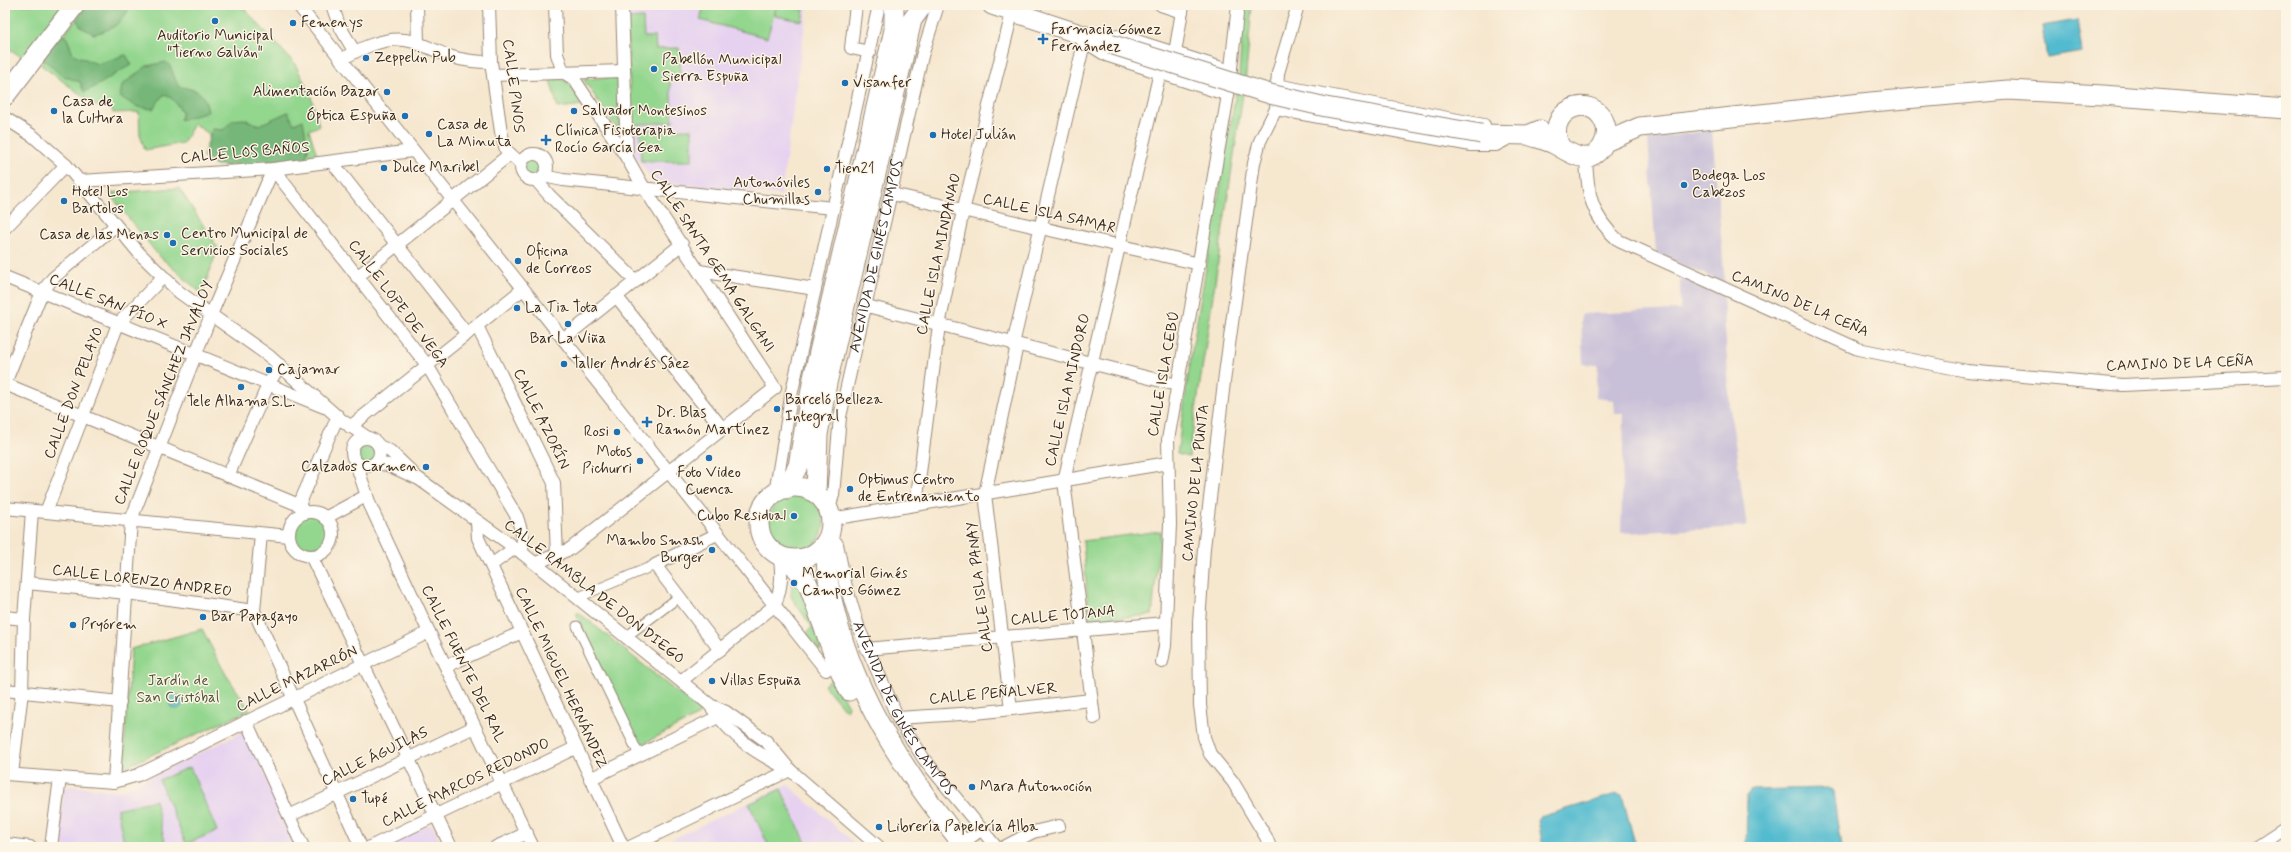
<svg xmlns="http://www.w3.org/2000/svg" width="2291" height="852" viewBox="0 0 2291 852" font-family="Mynerve,sans-serif">
  <rect width="100%" height="100%" fill="#fcf5e5"/>
  <filter id="ink" filterUnits="userSpaceOnUse"><feTurbulence type="fractalNoise" baseFrequency=".025" numOctaves="2"/><feDisplacementMap in="SourceGraphic" scale="8" xChannelSelector="R" yChannelSelector="G"/><feConvolveMatrix kernelMatrix="1 2 1 2 8 2 1 2 1" color-interpolation-filters="sRGB"/></filter>
  <filter id="wash" filterUnits="userSpaceOnUse"><feTurbulence type="fractalNoise" baseFrequency=".012" numOctaves="4" result="noise"/><feDisplacementMap in="SourceGraphic" scale="16" xChannelSelector="R" yChannelSelector="G"/><feGaussianBlur stdDeviation="0.9" result="paint"/><feColorMatrix in="noise" values="0 0 0 0 0 0 0 0 0 0 0 0 0 0 0 0 0 1.4 0 .05"/><feComposite in="paint" operator="in"/></filter>
  <g filter="url(#wash)">
    <rect width="100%" height="100%" fill="#f6e7cf"/>
    <!-- built -->
    <path fill="#e6d2f0" d="M625 5H785L807 9 781 195 653 181 633 153 632 125 673 122 670 81 680 80 679 48 656 49 626 19Z
      M241 733 247 735 299 847H58L64 789 68 786 120 791Z
      M787 784 859 847H655L746 804Z
      M429 825 433 826 443 847H382Z"/>
    <!-- industrial -->
    <path fill="#c8bfd8" d="M1712 130 1725 283 1656 254 1648 139Z
      M1680 276 1723 295 1730 408 1747 527 1621 533 1624 413H1615L1614 400 1596 398 1598 365 1583 364 1581 314 1680 310Z"/>
    <!-- green -->
    <path fill="#93d68e" stroke="#678056" d="M5 5H63L23 58 5 46Z
      M87 5H241L295 64 311 96 319 126 309 130 318 158 252 162 224 167 208 133 194 124 183 143 145 150 140 134 139 112 113 113 111 106H96L41 65Z
      M704 5H782L804 9 802 21 775 16 776 8 767 38 700 20Z
      M1244 5H1252L1246 74 1189 457 1177 454 1192 350 1239 75Z
      M643 18 644 37H655L656 49 679 48 681 80 670 81 673 122 632 125 626 19Z
      M618 77 620 127 617 129 583 79Z
      M560 79 568 82 583 105 558 108 550 80Z
      M692 129V161H641L640 130Z
      M523 166a11 11 0 1 1 22 0a11 11 0 1 1-22 0Z
      M179 188 218 248 202 294 158 255 109 193Z
      M354 452a12 12 0 1 1 24 0a12 12 0 1 1-24 0Z
      M768 523a28 28 0 1 1 56 0a28 28 0 1 1-56 0Z
      M292 534a19 19 0 1 1 38 0a19 19 0 1 1-38 0Z
      M1161 531 1152 615 1089 620 1083 541Z
      M792 578 801 587 821 647 820 651 806 634 812 627 791 597Z
      M578 612 699 710V715L639 746 576 614Z
      M202 629 225 673 250 710 125 767 123 764 131 649Z
      M833 679 848 706 846 711 824 685Z
      M190 767 217 831 186 844 159 780Z
      M781 789 808 847H769L749 804Z
      M155 800 166 847H125L117 809Z"/>
    <!-- forest -->
    <path fill="#76b779" stroke="#58704c" d="M87 5H131C120 24 116 28 94 34L81 27 76 19Z
      M61 33 67 38 73 54 97 64 126 55 132 65C115 72 102 85 84 92L80 82 61 75 42 58Z
      M166 62 170 66 178 86C198 91 204 90 208 112L180 120 182 113C177 105 173 96 163 95L153 109 138 107 120 97 122 85 147 66Z
      M288 112 294 124 303 120 308 149 305 161 278 160 250 166 215 165 203 157 212 129 223 130 233 120 244 119 259 125Z"/>
    <!-- water -->
    <path fill="#52bbcf" stroke="#467276" d="M2077 20 2082 52 2047 58 2042 26Z
      M169 702a7 7 0 1 1 14 0a7 7 0 1 1-14 0Z
      M1827 788 1832 790 1833 792 1841 847H1746L1747 795 1751 790Z
      M1617 794 1622 795 1636 847H1543L1538 820 1540 817Z"/>
  </g>
  <g filter="url(#ink)">
    <g fill="none" stroke-linecap="round" stroke-linejoin="round">
      <!-- pedestrian casing -->
      <g stroke="#988876" stroke-width="11">
        <path id="pedestrian" d="M579 597 655 565
          M577 626 639 755
          M627 636 679 597"/>
      </g>
      <!-- minor casing -->
      <g stroke="#988876" stroke-width="14">
        <g id="minor">
          <path d="M298 5 826 670"/>
          <path d="M332 5 339 25 354 51"/>
          <path d="M417 5 418 44"/>
          <path d="M489 5 491 62 501 132 506 150 521 164"/>
          <path d="M555 5 557 54 563 72 574 79 627 158 644 188 775 388"/>
          <path d="M622 5 627 158"/>
          <path d="M856 5 851 48 870 52"/>
          <path d="M1161 5 1182 12"/>
          <path d="M1100 37 1121 36 1231 71"/>
          <path d="M1082 40 1106 55 1228 95"/>
          <path d="M1175 53 1183 5"/>
          <path d="M341 60C358 49 384 37 405 40 421 42 436 52 452 57 465 61 477 62 491 62"/>
          <path d="M493 75 623 71"/>
          <path d="M1276 85 1484 125"/>
          <path d="M1276 109 1471 145H1496L1511 137"/>
          <path d="M5 118 33 136 66 165 139 253 179 292 269 356 340 419 368 438"/>
          <circle cx="534" cy="167" r="13"/>
          <path d="M1586 157C1587 192 1591 217 1619 241L1858 349 1967 371 2123 385 2286 377"/>
          <path d="M332 162 467 334"/>
          <path d="M543 176 563 180 833 208"/>
          <path d="M536 180 549 195 636 281"/>
          <path d="M80 181 273 169 412 151"/>
          <path d="M892 194 1200 264"/>
          <path d="M5 228 66 165"/>
          <path d="M699 271 815 289"/>
          <path d="M5 277 324 407"/>
          <path d="M357 277 510 154"/>
          <path d="M616 296 723 429"/>
          <path d="M867 306 1177 385"/>
          <path d="M477 326 554 483 557 556"/>
          <path d="M563 339 682 244"/>
          <path d="M1013 344 1084 43"/>
          <path d="M5 383 42 292 53 278 115 226"/>
          <path d="M5 384 299 505 305 513"/>
          <path d="M350 427 523 289"/>
          <circle cx="366" cy="452" r="14"/>
          <path d="M379 446 390 451 412 472"/>
          <path d="M356 463 370 505 429 632 533 847"/>
          <path d="M375 463 388 465 419 479 522 553 709 704C734 739 752 751 790 770"/>
          <path d="M228 476 268 385 280 365"/>
          <path d="M775 494 792 391 879 5"/>
          <path d="M916 504 939 325 963 211 1012 13"/>
          <path d="M299 505 338 416"/>
          <path d="M5 508 289 536"/>
          <path id="s1" d="M828 510 833 495 840 417 922 56 938 5"/>
          <path d="M46 512 118 324 163 277"/>
          <circle cx="311" cy="534" r="22"/>
          <path d="M325 518 366 496"/>
          <path d="M831 519 1168 463"/>
          <path d="M477 522 478 538 623 847"/>
          <path d="M261 534 254 611 361 847"/>
          <path d="M717 534 655 565 720 650"/>
          <path id="s2" d="M829 534 837 544 845 583 859 629 898 718 924 759 996 847"/>
          <path d="M311 556 451 847"/>
          <path d="M536 563 570 549 775 388"/>
          <path d="M491 565 515 548"/>
          <path d="M27 583 127 593 254 611"/>
          <path d="M5 617 24 619"/>
          <path d="M866 649 1166 623"/>
          <path d="M1162 662 1165 646 1170 524 1168 440 1228 95 1238 5"/>
          <path d="M446 666 522 632"/>
          <path d="M681 681 774 606C782 589 783 573 779 556"/>
          <path d="M5 690 120 702"/>
          <path d="M710 705 726 712 766 741 790 770 879 847"/>
          <path d="M1011 709 985 494 1017 345"/>
          <path d="M898 718 976 713 1091 700"/>
          <path d="M1094 718 1064 481 1160 72"/>
          <path d="M246 721 303 847"/>
          <path d="M5 774 114 782 138 775 429 632"/>
          <path d="M12 774 22 692 24 619 32 511"/>
          <path d="M590 779 718 717"/>
          <path d="M114 782 131 520 211 315 273 169 427 365 517 517 523 537 522 553"/>
          <path d="M289 816 474 727"/>
          <path d="M5 844 30 847"/>
          <path d="M51 847 60 778"/>
          <path d="M370 847 575 748"/>
          <path d="M496 847 527 833"/>
          <path d="M630 847 790 770"/>
          <path d="M957 847 982 829"/>
          <path d="M1004 847 1033 832 1059 826"/>
          <path d="M1270 847 1266 837 1233 782 1210 754 1204 737 1200 705 1199 623 1204 548 1225 374 1254 163 1260 141 1276 109 1278 73 1298 5"/>
          <path d="M2257 847 2286 828"/>
        </g>
      </g>
      <!-- primary casing -->
      <g stroke="#988876" stroke-width="21">
        <path id="primary" d="M992 5 1110 44
          M5 96 75 5
          M1481 134 1528 135 1540 130
          M1528 135C1536 138 1545 140 1554 144 1569 152 1587 168 1602 147 1606 140 1608 132 1605 124 1593 89 1541 111 1561 148
          M1605 142 1640 127 1871 102 2008 90 2103 95 2286 109
          M759 523a36 36 0 1 1 72 0a36 36 0 1 1-72 0Z
          M786 489 798 466 813 378 894 30V5
          M816 494 818 435 827 383 912 20 923 5
          M827 540C824 566 829 587 835 612 857 701 908 777 965 847
          M789 559 808 584 837 664 849 691"/>
      </g>
      <!-- pedestrian -->
      <use href="#pedestrian" stroke="#fff" stroke-width="9"/>
      <!-- minor -->
      <use href="#minor" stroke="#fff" stroke-width="12"/>
      <!-- primary -->
      <use href="#primary" stroke="#fff" stroke-width="19"/>
      <!-- primary-bridge casing -->
      <g stroke="#988876" stroke-width="21" stroke-linecap="butt">
        <path id="primary-bridge" d="M1110 44 1270 94 1326 107 1481 134"/>
      </g>
      <!-- primary-bridge -->
      <use href="#primary-bridge" stroke="#fff" stroke-width="19"/>
    </g>
  </g>
  <!-- markers -->
  <g fill="#1f6fb2" stroke="#fcf5e5" stroke-width="1.5">
    <circle cx="215" cy="21" r="4"/>
    <circle cx="293" cy="23" r="4"/>
    <path d="M1041 33h4v4h4v4h-4v4h-4v-4h-4v-4h4z"/>
    <circle cx="366" cy="58" r="4"/>
    <circle cx="654" cy="69" r="4"/>
    <circle cx="845" cy="83" r="4"/>
    <circle cx="387" cy="92" r="4"/>
    <circle cx="54" cy="111" r="4"/>
    <circle cx="574" cy="111" r="4"/>
    <circle cx="405" cy="116" r="4"/>
    <circle cx="429" cy="134" r="4"/>
    <circle cx="933" cy="135" r="4"/>
    <path d="M544 134h4v4h4v4h-4v4h-4v-4h-4v-4h4z"/>
    <circle cx="384" cy="168" r="4"/>
    <circle cx="827" cy="169" r="4"/>
    <circle cx="1684" cy="185" r="4"/>
    <circle cx="818" cy="192" r="4"/>
    <circle cx="64" cy="201" r="4"/>
    <circle cx="167" cy="235" r="4"/>
    <circle cx="173" cy="243" r="4"/>
    <circle cx="518" cy="261" r="4"/>
    <circle cx="517" cy="308" r="4"/>
    <circle cx="568" cy="324" r="4"/>
    <circle cx="564" cy="364" r="4"/>
    <circle cx="269" cy="370" r="4"/>
    <circle cx="241" cy="387" r="4"/>
    <circle cx="777" cy="409" r="4"/>
    <path d="M645 416h4v4h4v4h-4v4h-4v-4h-4v-4h4z"/>
    <circle cx="617" cy="432" r="4"/>
    <circle cx="709" cy="458" r="4"/>
    <circle cx="640" cy="461" r="4"/>
    <circle cx="426" cy="467" r="4"/>
    <circle cx="850" cy="489" r="4"/>
    <circle cx="794" cy="516" r="4"/>
    <circle cx="712" cy="550" r="4"/>
    <circle cx="794" cy="583" r="4"/>
    <circle cx="203" cy="617" r="4"/>
    <circle cx="73" cy="625" r="4"/>
    <circle cx="712" cy="681" r="4"/>
    <circle cx="972" cy="787" r="4"/>
    <circle cx="353" cy="799" r="4"/>
    <circle cx="879" cy="827" r="4"/>
  </g>
  <g text-anchor="middle" dominant-baseline="central" stroke-width="3" stroke-linejoin="round" paint-order="stroke">
    <!-- poi labels -->
    <g font-size="15" fill="#3b2a1e" stroke="#fcf5e5" text-anchor="start">
      <text x="301" y="23">Femenys</text>
      <text x="1051" y="30">Farmacia Gómez<tspan x="1051" dy="17">Fernández</tspan></text>
      <text x="215" y="36" text-anchor="middle">Auditorio Municipal<tspan x="215" dy="17">"Tierno Galván"</tspan></text>
      <text x="374" y="58">Zeppelin Pub</text>
      <text x="662" y="60">Pabellón Municipal<tspan x="662" dy="17">Sierra Espuña</tspan></text>
      <text x="853" y="83">Visanfer</text>
      <text x="379" y="92" text-anchor="end">Alimentación Bazar</text>
      <text x="62" y="102">Casa de<tspan x="62" dy="17">la Cultura</tspan></text>
      <text x="582" y="111">Salvador Montesinos</text>
      <text x="397" y="116" text-anchor="end">Óptica Espuña</text>
      <text x="437" y="125">Casa de<tspan x="437" dy="17">La Minuta</tspan></text>
      <text x="555" y="131">Clínica Fisioterapia<tspan x="555" dy="17">Rocío García Gea</tspan></text>
      <text x="941" y="135">Hotel Julián</text>
      <text x="392" y="168">Dulce Maribel</text>
      <text x="835" y="169">Tien21</text>
      <text x="1692" y="176">Bodega Los<tspan x="1692" dy="17">Cabezos</tspan></text>
      <text x="810" y="183" text-anchor="end">Automóviles<tspan x="810" dy="17">Chumillas</tspan></text>
      <text x="72" y="192">Hotel Los<tspan x="72" dy="17">Bartolos</tspan></text>
      <text x="181" y="234">Centro Municipal de<tspan x="181" dy="17">Servicios Sociales</tspan></text>
      <text x="159" y="235" text-anchor="end">Casa de las Menas</text>
      <text x="526" y="252">Oficina<tspan x="526" dy="17">de Correos</tspan></text>
      <text x="525" y="308">La Tia Tota</text>
      <text x="568" y="339" text-anchor="middle">Bar La Viña</text>
      <text x="572" y="364">Taller Andrés Sáez</text>
      <text x="277" y="370">Cajamar</text>
      <text x="785" y="400">Barceló Belleza<tspan x="785" dy="17">Integral</tspan></text>
      <text x="241" y="402" text-anchor="middle">Tele Alhama S.L.</text>
      <text x="656" y="413">Dr. Blas<tspan x="656" dy="17">Ramón Martínez</tspan></text>
      <text x="609" y="432" text-anchor="end">Rosi</text>
      <text x="632" y="452" text-anchor="end">Motos<tspan x="632" dy="17">Pichurri</tspan></text>
      <text x="418" y="467" text-anchor="end">Calzados Carmen</text>
      <text x="709" y="473" text-anchor="middle">Foto Video<tspan x="709" dy="17">Cuenca</tspan></text>
      <text x="858" y="480">Optimus Centro<tspan x="858" dy="17">de Entrenamiento</tspan></text>
      <text x="786" y="516" text-anchor="end">Cubo Residual</text>
      <text x="704" y="541" text-anchor="end">Mambo Smash<tspan x="704" dy="17">Burger</tspan></text>
      <text x="802" y="574">Memorial Ginés<tspan x="802" dy="17">Campos Gómez</tspan></text>
      <text x="211" y="617">Bar Papagayo</text>
      <text x="81" y="625">Pryórem</text>
      <text x="720" y="681">Villas Espuña</text>
      <text x="980" y="787">Mara Automoción</text>
      <text x="361" y="799">Tupé</text>
      <text x="887" y="827">Librería Papelería Alba</text>
    </g>
    <!-- street labels -->
    <g font-size="15" fill="#3b2a1e" stroke="#fcf5e5">
      <text transform="translate(513 86) rotate(83)">CALLE PINOS</text>
      <text transform="translate(245 153) rotate(-5)">CALLE LOS BAÑOS</text>
      <text transform="translate(1049 214) rotate(13)">CALLE ISLA SAMAR</text>
      <text transform="translate(939 254) rotate(-78)">CALLE ISLA MINDANAO</text>
      <text stroke="none"><textPath href="#s1" startOffset="259">AVENIDA DE GINÉS CAMPOS</textPath></text>
      <text transform="translate(712 261) rotate(57)">CALLE SANTA GEMA GALGANI</text>
      <text transform="translate(108 302) rotate(22)">CALLE SAN PÍO X</text>
      <text transform="translate(398 304) rotate(53)">CALLE LOPE DE VEGA</text>
      <text transform="translate(1800 304) rotate(23)">CAMINO DE LA CEÑA</text>
      <text transform="translate(2180 364) rotate(-2)">CAMINO DE LA CEÑA</text>
      <text transform="translate(1164 374) rotate(-80)">CALLE ISLA CEBÚ</text>
      <text transform="translate(1068 390) rotate(-77)">CALLE ISLA MINDORO</text>
      <text transform="translate(74 393) rotate(-69)">CALLE DON PELAYO</text>
      <text transform="translate(164 393) rotate(-68)">CALLE ROQUE SÁNCHEZ JAVALOY</text>
      <text transform="translate(541 419) rotate(64)">CALLE AZORÍN</text>
      <text transform="translate(1196 483) rotate(-84)">CAMINO DE LA PUNTA</text>
      <text transform="translate(142 581) rotate(7)">CALLE LORENZO ANDREO</text>
      <text transform="translate(980 587) rotate(-97)">CALLE ISLA PANAY</text>
      <text transform="translate(594 592) rotate(38)">CALLE RAMBLA DE DON DIEGO</text>
      <text transform="translate(1063 616) rotate(-5)">CALLE TOTANA</text>
      <text transform="translate(463 664) rotate(64)">CALLE FUENTE DEL RAL</text>
      <text transform="translate(561 678) rotate(65)">CALLE MIGUEL HERNÁNDEZ</text>
      <text transform="translate(297 679) rotate(-26)">CALLE MAZARRÓN</text>
      <text transform="translate(993 694) rotate(-5)">CALLE PEÑALVER</text>
      <text stroke="none"><textPath href="#s2" startOffset="192">AVENIDA DE GINÉS CAMPOS</textPath></text>
      <text transform="translate(375 757) rotate(-26)">CALLE ÁGUILAS</text>
      <text transform="translate(466 783) rotate(-26)">CALLE MARCOS REDONDO</text>
    </g>
    <!-- park labels -->
    <g font-size="15" fill="#51553a" stroke="#fcf5e5">
      <text x="178" y="681">Jardín de<tspan x="178" dy="17">San Cristóbal</tspan></text>
    </g>
  </g>
  <!-- margin -->
  <rect width="2291" height="852" fill="none" stroke="#fcf5e5" stroke-width="20"/>
</svg>
